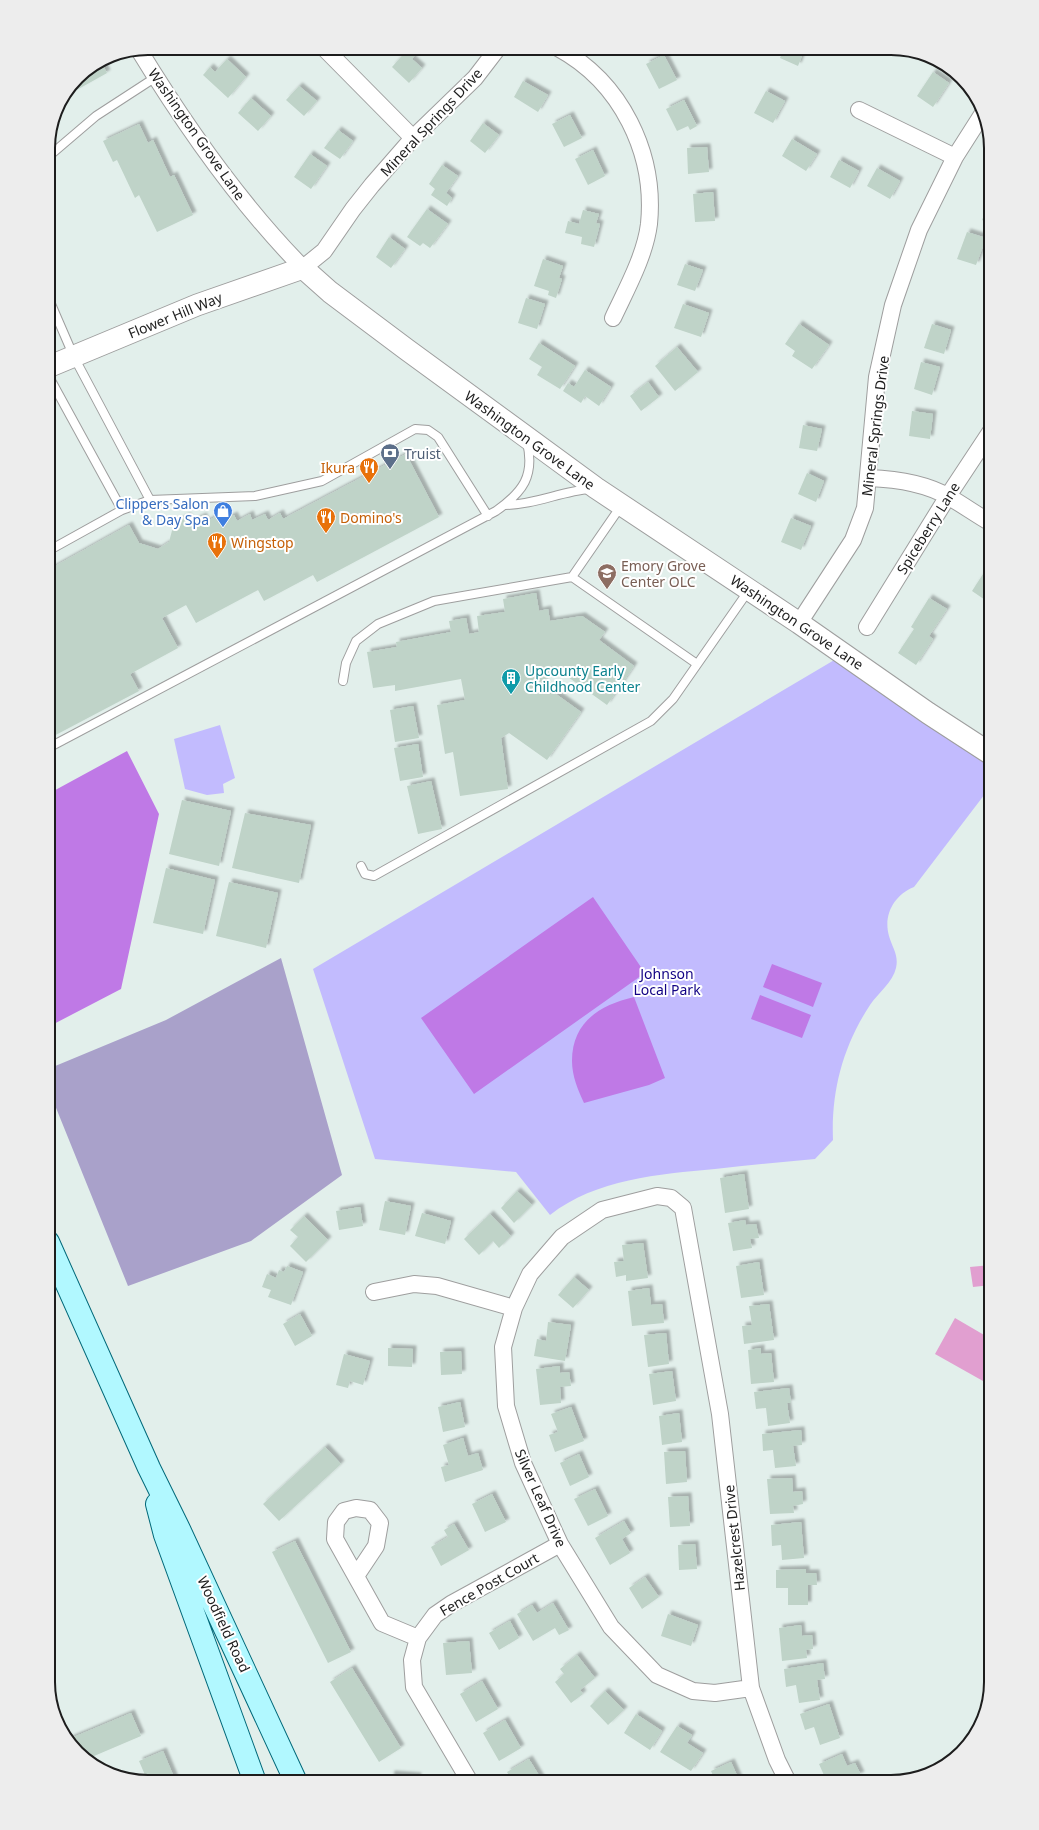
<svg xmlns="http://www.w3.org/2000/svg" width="1039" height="1830" viewBox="0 0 1039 1830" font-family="'Noto Sans',sans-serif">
  <defs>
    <filter id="shadow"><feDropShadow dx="3.5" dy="-3.5" stdDeviation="1" flood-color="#0004"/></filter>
  </defs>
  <rect width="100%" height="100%" fill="#e2efeb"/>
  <!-- cemetery -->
  <path fill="#a9a1ca" d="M281 958 342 1175 251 1241 128 1286 48 1088V1069L166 1020Z"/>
  <!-- park -->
  <path fill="#c2bbfe" d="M836 659 991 761V786L914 887C894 895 883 915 889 936 892 947 899 955 896 968 893 982 878 993 870 1005 843 1046 831 1091 833 1140L815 1159C781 1162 748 1165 715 1169 659 1174 596 1179 550 1215L516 1172 375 1159 313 969Z
    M220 725 235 778 223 784 224 793 207 795 185 789 174 739Z"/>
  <!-- pitch -->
  <path fill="#bf79e6" d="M127 751 159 814 121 989 48 1027V794Z
    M593 897 645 973 474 1094 421 1018Z
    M772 964 822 983 813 1007 763 987Z
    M760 995 811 1015 802 1038 751 1019Z
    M634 997 665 1078 649 1085 584 1103C578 1090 572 1076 572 1061 572 1022 600 1005 634 997Z"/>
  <!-- water -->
  <path fill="#e19fd0" d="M991 1265V1285L973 1287 970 1267Z
    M955 1318 991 1339V1367L983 1381 935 1354Z"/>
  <!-- building -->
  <path fill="#bfd3c8" filter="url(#shadow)" d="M409 48 416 54 412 59 422 68 409 83 392 67Z
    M784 48H805L798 66 780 58Z
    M664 55 677 80 659 89 646 64Z
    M227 59 246 77 228 98 203 75 210 67 215 72Z
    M101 62 107 73 73 92 70 87 77 77Z
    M933 72 949 83 933 107 917 96Z
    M523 81 548 95 538 112 514 97Z
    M299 86 317 101 304 116 286 100Z
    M766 91 785 101 773 123 754 113Z
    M251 98 271 116 258 131 238 113Z
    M684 100 697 126 690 130 688 126 677 131 666 109Z
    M570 115 582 138 564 147 552 124Z
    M483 123 499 135 485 153 470 141Z
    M139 124 148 143 153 140 170 177 174 175 193 215 157 232 139 195 135 198 117 160 113 162 103 141Z
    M338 130 353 141 340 159 324 148Z
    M792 139 817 154 806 171 782 156Z
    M707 147 709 172 688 174 687 148Z
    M593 150 605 176 588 185 575 159Z
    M310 154 327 166 311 189 294 177Z
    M839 160 859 171 850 188 830 177Z
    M442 165 458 176 446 193 452 198 447 206 431 195 435 189 429 184Z
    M877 168 900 181 890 199 867 186Z
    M713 192 715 221 695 222 693 194Z
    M991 198V224L982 220Z
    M427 209 448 224 430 248 423 243 420 246 407 237Z
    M583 210 599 214 596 223 600 224 594 247 581 244 582 237 565 233 568 221 579 224Z
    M967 232 986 238 976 265 957 259Z
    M389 237 405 249 391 268 376 257Z
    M543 259 563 266 559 278 562 279 556 298 548 295 549 291 534 286Z
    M685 264 703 270 695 291 677 285Z
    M526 298 545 304 537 329 518 323Z
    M683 304 709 313 701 337 674 328Z
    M799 324 829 345 812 369 792 356 795 351 785 344Z
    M932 324 951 330 944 354 924 348Z
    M539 343 575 366 560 389 537 375 542 367 529 359Z
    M677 347 698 372 675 391 655 366Z
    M921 362 940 367 932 395 914 389Z
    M585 370 611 387 599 406 585 396 581 403 563 391 568 383 574 387Z
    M648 382 659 397 641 411 630 396Z
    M912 411 933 414 930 439 909 436Z
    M803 425 822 429 817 451 799 448Z
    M406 454 439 517 317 582 313 575 264 601 258 590 196 623 186 605 162 618 178 648 130 674 139 691 48 739V570L129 525 139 543 158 549 169 542 174 523 187 516 191 522 203 516 206 522 218 515 222 521 234 515 237 521 250 514 252 520 265 514 268 520 280 513 283 519Z
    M807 473 824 481 816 502 798 494Z
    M791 518 811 526 801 550 781 542Z
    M985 571 991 575V604L972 591Z
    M536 593 539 611 548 609 550 621 582 616 605 632 599 640 634 666 607 705 554 667 542 684 581 712 547 760 509 733 501 738 508 789 460 796 453 752 445 754 437 705 465 700 461 679 395 691V685L373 688 367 652 397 647 396 642 451 632 449 621 466 618 469 634 479 632 477 616 505 612 503 599Z
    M929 598 947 609 929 636 933 639 916 665 898 653 914 629 911 627Z
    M413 706 419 738 395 742 390 710Z
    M418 744 423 777 400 781 394 748Z
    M431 781 442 829 418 834 407 786Z
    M182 800 231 811 219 866 169 854Z
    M245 813 311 825 299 883 232 868Z
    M166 868 215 880 203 934 153 923Z
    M229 882 278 893 266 948 216 936Z
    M744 1174 749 1209 725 1213 720 1178Z
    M517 1191 532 1205 514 1223 501 1208Z
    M385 1201 411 1206 405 1235 379 1230Z
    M360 1207 363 1226 339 1230 336 1211Z
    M422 1213 451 1221 445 1244 415 1236Z
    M490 1214 511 1236 499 1248 493 1241 479 1255 464 1239Z
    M304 1216 328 1240 306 1262 290 1246 298 1237 290 1230Z
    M745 1220 746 1225 756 1224 759 1238 750 1239 752 1248 733 1251 728 1223Z
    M643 1243 648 1278 626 1281V1275L616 1277 614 1262 624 1261 622 1245Z
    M759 1262 764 1295 741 1298 736 1266Z
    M287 1266 303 1272 291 1305 268 1297 271 1290 262 1287 267 1274 276 1278 279 1270 284 1272Z
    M574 1277 589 1290 573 1308 558 1295Z
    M649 1288 651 1305 662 1304 664 1323 632 1326 628 1291Z
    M769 1304 774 1340 744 1344 742 1326 752 1325 749 1306Z
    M300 1314 312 1336 295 1346 283 1324Z
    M548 1322 571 1325 565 1361 534 1356 537 1339 546 1341Z
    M666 1333 669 1364 648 1367 644 1335Z
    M388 1348 413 1349 412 1367 388 1366Z
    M761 1348V1354L771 1353 774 1382 751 1384 748 1350Z
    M461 1351 462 1374 441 1375 440 1352Z
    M344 1354 370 1361 363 1385 350 1381 348 1388 336 1385Z
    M560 1366V1373L569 1372 571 1386 560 1387 561 1403 540 1405 536 1369Z
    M672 1371 676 1401 653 1405 649 1374Z
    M789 1388 791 1403H787L790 1423 768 1426 766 1408 756 1409 754 1392Z
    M460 1402 465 1427 443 1432 438 1407Z
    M571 1407 584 1441 555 1452 549 1435 558 1432 551 1414Z
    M679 1413 682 1442 662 1445 659 1416Z
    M801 1430 802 1445 793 1446 796 1466 775 1468 773 1450 763 1451 762 1434Z
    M463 1438 468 1456 478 1453 483 1470 445 1482 441 1467 449 1465 443 1445Z
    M325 1447 341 1464 279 1521 263 1504Z
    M685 1451 687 1482 666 1484 664 1452Z
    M579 1454 589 1477 570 1486 560 1463Z
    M792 1478 793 1492 802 1491 803 1504 793 1506 794 1513 770 1514 767 1479Z
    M595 1489 608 1516 588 1526 574 1499Z
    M492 1494 506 1522 485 1532 472 1504Z
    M688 1496 690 1526 670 1527 668 1497Z
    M624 1521 631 1533 622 1539 630 1553 610 1565 595 1538Z
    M801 1522 804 1558 782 1560 781 1545 772 1546 771 1525Z
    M454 1524 469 1550 441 1566 431 1547 448 1537 444 1530Z
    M295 1541 351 1652 328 1663 272 1552Z
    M695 1544 697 1569 679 1570 678 1545Z
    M806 1569V1573H816L817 1585H808V1605H788V1588H776V1570Z
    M645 1577 659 1597 642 1609 629 1588Z
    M553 1603 569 1630 559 1635 555 1628 533 1641 517 1614 532 1605 537 1613Z
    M668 1614 698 1625 691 1646 661 1636Z
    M510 1621 519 1638 499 1650 489 1633Z
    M801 1625 802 1636 812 1635 813 1649 806 1650 807 1658 782 1661 779 1628Z
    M469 1641 472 1673 446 1675 443 1643Z
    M577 1655 595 1678 580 1690 583 1694 571 1703 555 1682 564 1674 560 1669Z
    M823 1663 825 1679 817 1680 820 1700 799 1703 796 1685 786 1687 784 1669Z
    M352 1668 401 1748 379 1762 330 1682Z
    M482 1681 498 1709 476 1722 460 1694Z
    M605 1691 624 1710 608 1725 590 1706Z
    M829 1704 840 1738 820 1745 814 1727 805 1730 800 1714Z
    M131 1713 141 1736 87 1759 69 1739Z
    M636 1714 662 1731 650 1750 624 1733Z
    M505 1720 521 1748 499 1761 483 1733Z
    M677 1726 692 1735 687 1743 703 1753 691 1771 660 1752Z
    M163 1751 176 1782H148L139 1761Z
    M842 1754 847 1766 855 1763 861 1775 853 1778 855 1782H827L819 1764Z
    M529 1759 543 1782H513L507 1772Z
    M731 1762 740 1782H716L711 1771Z
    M391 1774 418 1776 417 1782H390Z"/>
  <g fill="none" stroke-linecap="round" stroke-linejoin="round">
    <!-- service casing -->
    <g stroke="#9e9e9e" stroke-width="10">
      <path id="service" d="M48 157 96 116 156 77
        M48 297 74 357 150 500
        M48 375 122 510
        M505 505C534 505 562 491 590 489
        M621 506 572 577 697 664
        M48 551 122 510 150 500 255 496 322 481 415 429 428 430 438 437 488 516
        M343 681 346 663 356 641 378 624 434 601 572 577
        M48 748 496 511C523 492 535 476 527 442
        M361 866 365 874 374 876 651 721 673 699 749 590"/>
    </g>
    <!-- minor casing -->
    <g stroke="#9e9e9e" stroke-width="18">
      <path id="minor" d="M324 48 413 138
        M558 48C621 82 656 153 649 224 645 256 626 290 613 318
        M139 50C186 127 239 203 303 268L324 251 353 209 372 185 413 138 475 78 498 48
        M859 110 955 157
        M869 478C896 479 925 483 949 497 963 505 977 515 991 523
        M799 623 853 540 865 508 877 377 893 305 919 230 955 157 983 113
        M867 627 948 496 991 431
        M374 1292 414 1284 437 1286 514 1308
        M356 1576 376 1546 380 1523 370 1510 356 1508 344 1511 336 1522 335 1539 382 1623 418 1638
        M751 1688 715 1693 693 1691 657 1675 611 1627 560 1544 523 1463 506 1406 503 1347 514 1308 530 1274 562 1237 602 1210 657 1196 671 1198 683 1208 720 1414 751 1688 777 1760 788 1782
        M470 1782 414 1687 412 1660 418 1638 435 1615 451 1604 560 1544"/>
    </g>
    <!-- tertiary casing -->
    <g stroke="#9e9e9e" stroke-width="23">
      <path id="tertiary" d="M48 367 197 305 303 268 330 292 406 349 596 488 799 623 928 713 991 754"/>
    </g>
    <!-- secondary casing -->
    <g stroke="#006879" stroke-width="24">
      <path id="secondary" d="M48 1242 149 1468 178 1527 296 1782
        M157 1504 165 1535 255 1782"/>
    </g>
    <!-- service -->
    <use href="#service" stroke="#fff" stroke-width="8"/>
    <!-- minor -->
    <use href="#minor" stroke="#fff" stroke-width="16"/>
    <!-- tertiary -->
    <use href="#tertiary" stroke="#fff" stroke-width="21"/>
    <!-- secondary -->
    <use href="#secondary" stroke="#b1f8ff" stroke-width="22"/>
  </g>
  <!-- icons -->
  <defs>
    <g id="bank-pin" transform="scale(1)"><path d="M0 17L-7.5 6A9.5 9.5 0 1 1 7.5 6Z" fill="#5c6f8a" stroke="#fff"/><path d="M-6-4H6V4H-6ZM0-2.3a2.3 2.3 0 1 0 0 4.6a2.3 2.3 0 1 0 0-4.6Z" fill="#fff"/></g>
    <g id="restaurant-pin" transform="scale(1)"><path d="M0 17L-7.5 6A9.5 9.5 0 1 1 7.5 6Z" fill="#e8710a" stroke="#fff"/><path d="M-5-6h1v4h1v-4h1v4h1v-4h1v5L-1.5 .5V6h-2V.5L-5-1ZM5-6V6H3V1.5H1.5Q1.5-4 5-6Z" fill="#fff"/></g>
    <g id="shop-pin" transform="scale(1)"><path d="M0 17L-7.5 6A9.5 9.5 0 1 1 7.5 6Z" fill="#3f7fe0" stroke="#fff"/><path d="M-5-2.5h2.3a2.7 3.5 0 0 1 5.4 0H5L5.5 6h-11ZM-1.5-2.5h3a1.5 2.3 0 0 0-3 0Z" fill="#fff"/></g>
    <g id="school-pin" transform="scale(1)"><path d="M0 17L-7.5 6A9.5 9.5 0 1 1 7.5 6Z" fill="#8d6e63" stroke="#fff"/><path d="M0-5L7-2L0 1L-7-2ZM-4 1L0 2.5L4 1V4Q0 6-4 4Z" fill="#fff"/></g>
    <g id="building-pin" transform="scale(1)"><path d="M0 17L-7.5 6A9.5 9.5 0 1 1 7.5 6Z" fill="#0f9aa8" stroke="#fff"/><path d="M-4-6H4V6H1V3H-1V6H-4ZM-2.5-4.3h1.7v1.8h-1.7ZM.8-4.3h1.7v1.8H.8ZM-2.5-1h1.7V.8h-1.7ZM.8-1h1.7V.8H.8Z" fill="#fff"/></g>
  </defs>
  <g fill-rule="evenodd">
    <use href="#bank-pin" x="390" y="453"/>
    <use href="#restaurant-pin" x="369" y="467"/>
    <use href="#shop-pin" x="223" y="511"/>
    <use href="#restaurant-pin" x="326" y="517"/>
    <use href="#restaurant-pin" x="217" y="542"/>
    <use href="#school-pin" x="607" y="573"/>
    <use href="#building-pin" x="511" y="678"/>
  </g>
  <g text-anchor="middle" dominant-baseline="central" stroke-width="4" stroke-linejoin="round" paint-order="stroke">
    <!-- street labels -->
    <g font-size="14" fill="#1d1d1d" stroke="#fff">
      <text transform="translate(431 122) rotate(-47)">Mineral Springs Drive</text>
      <text transform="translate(197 134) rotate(55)">Washington Grove Lane</text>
      <text transform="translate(175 315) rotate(-22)">Flower Hill Way</text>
      <text transform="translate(875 426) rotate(-83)">Mineral Springs Drive</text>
      <text transform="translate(530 440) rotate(36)">Washington Grove Lane</text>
      <text transform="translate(928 528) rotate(-58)">Spiceberry Lane</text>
      <text transform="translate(797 622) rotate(34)">Washington Grove Lane</text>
      <text transform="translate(541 1498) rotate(66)">Silver Leaf Drive</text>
      <text transform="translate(734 1538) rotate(-96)">Hazelcrest Drive</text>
      <text transform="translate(489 1584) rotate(-30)">Fence Post Court</text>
      <text transform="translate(224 1624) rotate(65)">Woodfield Road</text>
    </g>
    <!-- service labels -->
    <g font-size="14" fill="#4e5e75" stroke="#fff" text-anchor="start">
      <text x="404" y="453">Truist</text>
    </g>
    <!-- food labels -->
    <g font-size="14" fill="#c56008" stroke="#fff" text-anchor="start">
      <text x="355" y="467" text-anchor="end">Ikura</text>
      <text x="340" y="517">Domino's</text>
      <text x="231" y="542">Wingstop</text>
    </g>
    <!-- shop labels -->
    <g font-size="14" fill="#366cbe" stroke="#fff" text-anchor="end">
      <text x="209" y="503">Clippers Salon<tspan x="209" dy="16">&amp; Day Spa</tspan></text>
    </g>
    <!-- education labels -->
    <g font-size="14" fill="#785e54" stroke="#fff" text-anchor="start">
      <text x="621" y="565">Emory Grove<tspan x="621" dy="16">Center OLC</tspan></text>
    </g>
    <!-- culture labels -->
    <g font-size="14" fill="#0d838f" stroke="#fff" text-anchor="start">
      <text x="525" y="670">Upcounty Early<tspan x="525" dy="16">Childhood Center</tspan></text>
    </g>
    <!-- park labels -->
    <g font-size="14" fill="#110284" stroke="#fff">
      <text x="667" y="973">Johnson<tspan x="667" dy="16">Local Park</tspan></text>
    </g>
  </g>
  <!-- crop -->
  <path d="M0 0H1039V1830H0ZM148 55H891A93 93 0 0 1 984 148V1682A93 93 0 0 1 891 1775H148A93 93 0 0 1 55 1682V148A93 93 0 0 1 148 55Z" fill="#ededed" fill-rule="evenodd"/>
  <path fill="none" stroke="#1d1d1d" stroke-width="2" d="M148 55H891A93 93 0 0 1 984 148V1682A93 93 0 0 1 891 1775H148A93 93 0 0 1 55 1682V148A93 93 0 0 1 148 55Z"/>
</svg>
